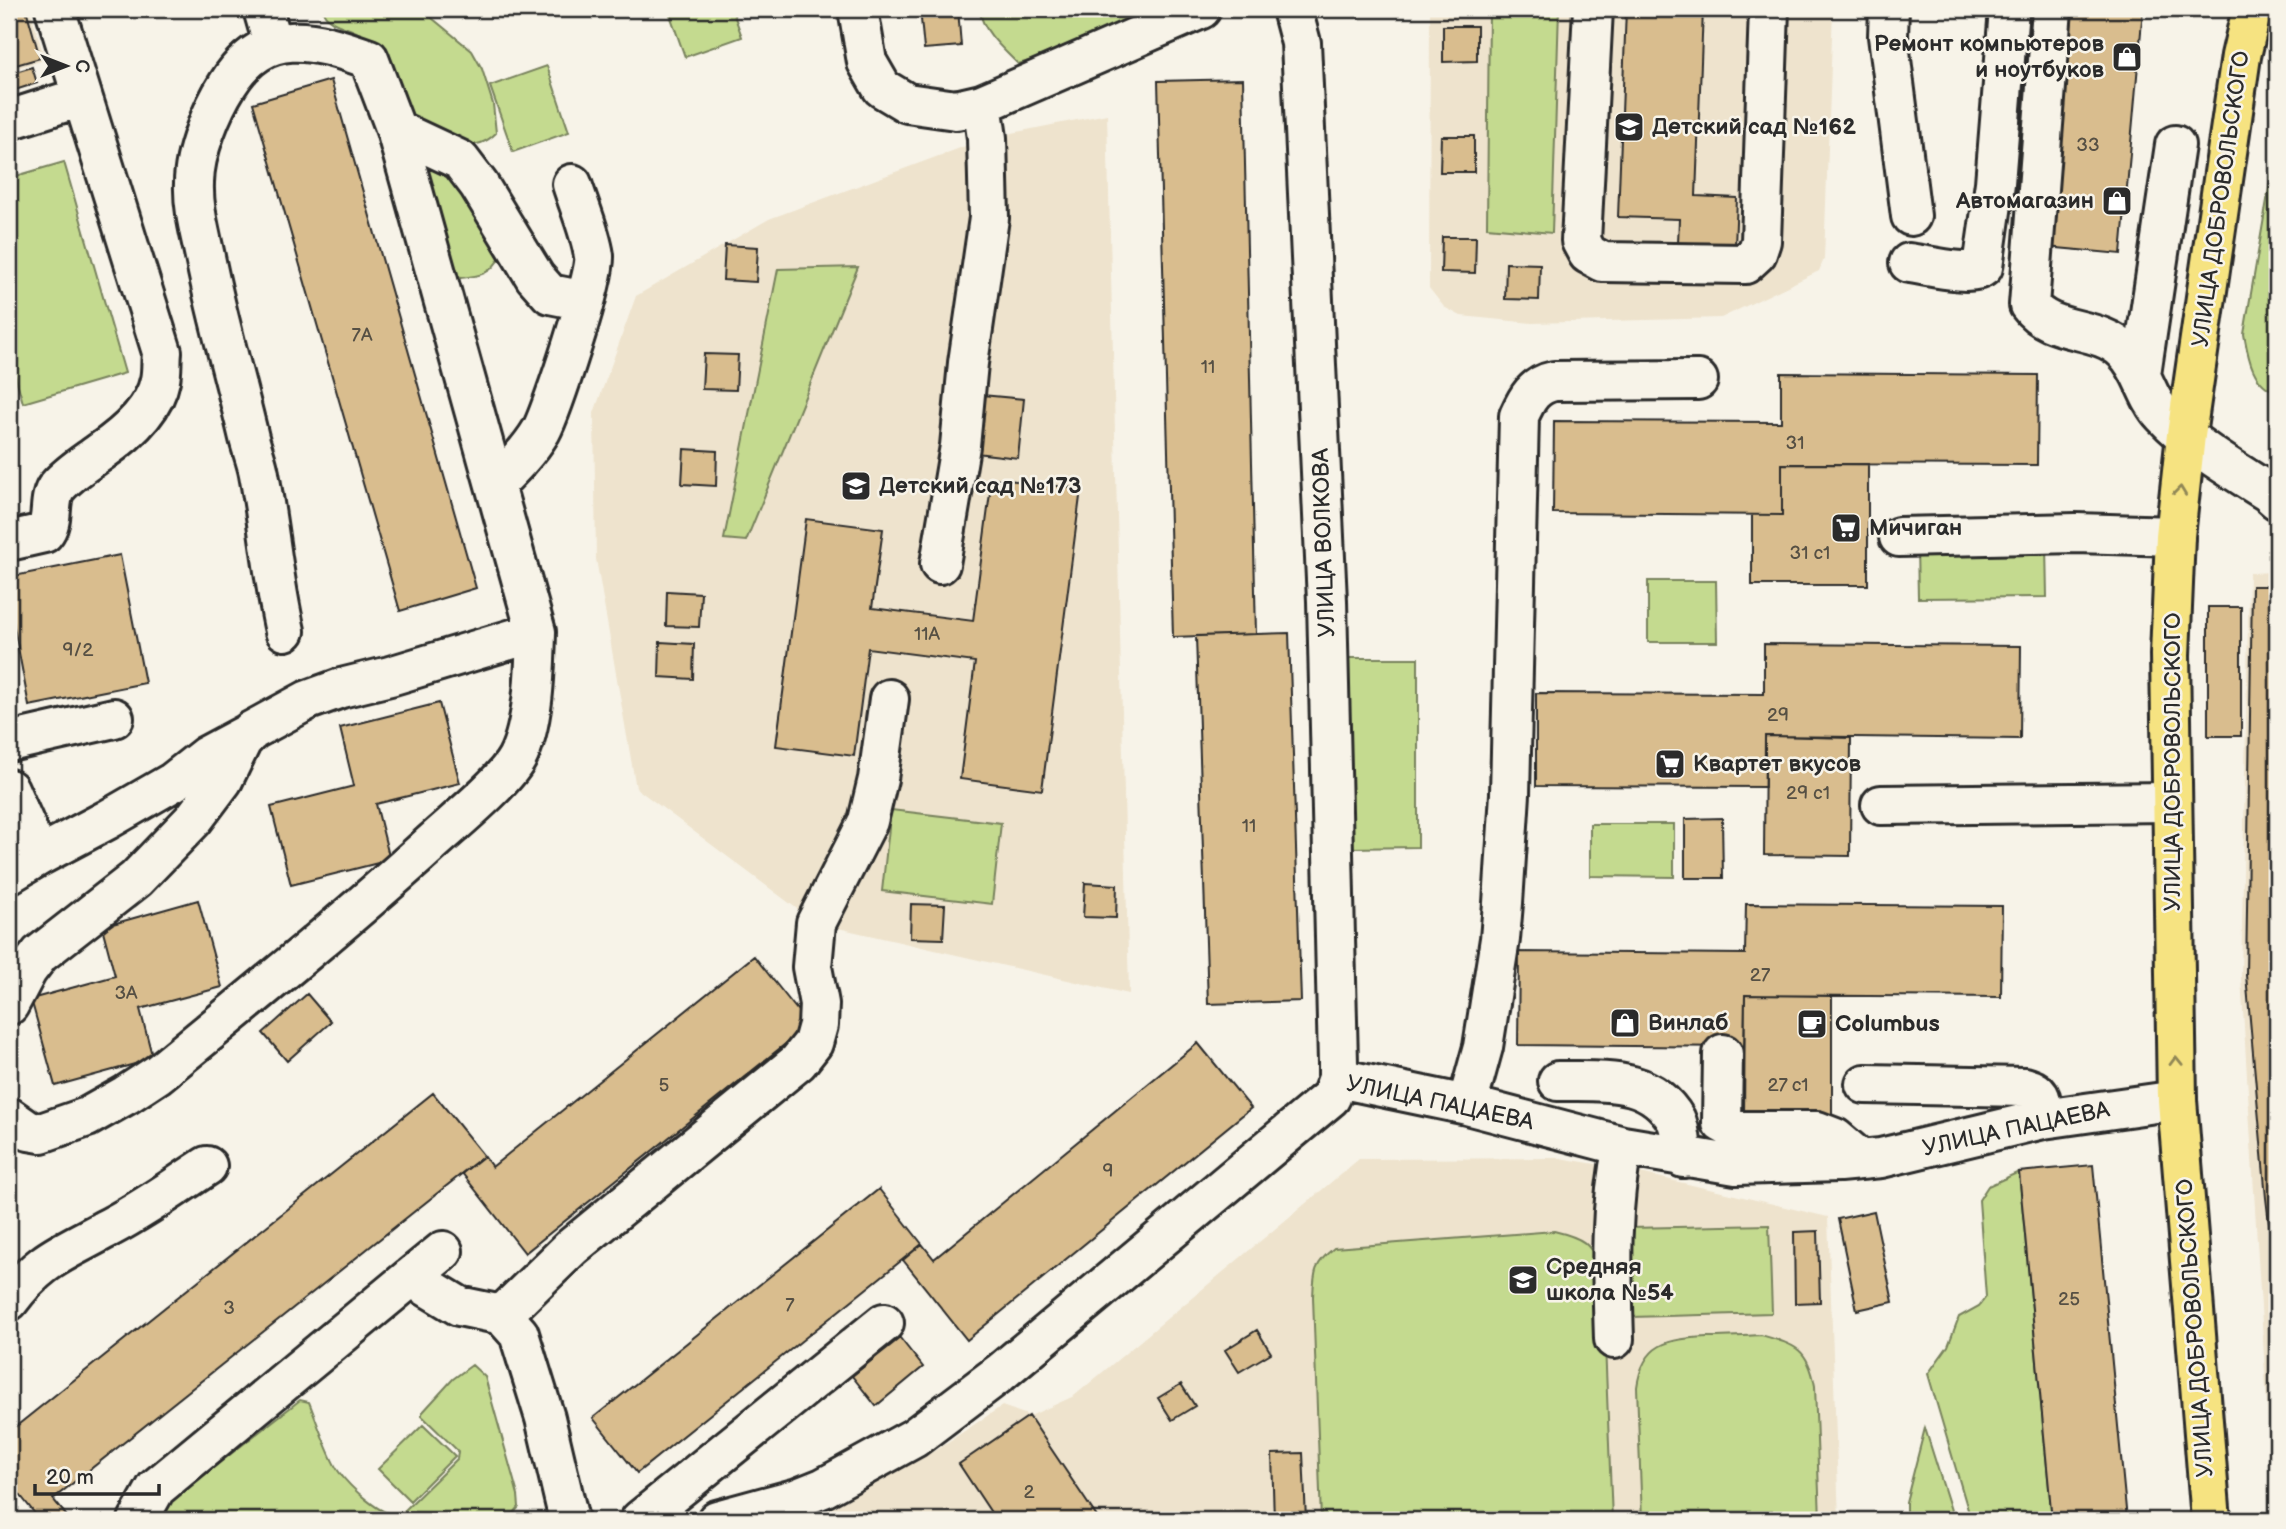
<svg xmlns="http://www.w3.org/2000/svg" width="2286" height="1529" viewBox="0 0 2286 1529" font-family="'Balsamiq Sans',sans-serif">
  <rect width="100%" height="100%" fill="#f7f3e8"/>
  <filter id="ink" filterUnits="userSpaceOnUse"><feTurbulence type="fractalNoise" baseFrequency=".0143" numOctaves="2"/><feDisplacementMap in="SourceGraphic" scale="14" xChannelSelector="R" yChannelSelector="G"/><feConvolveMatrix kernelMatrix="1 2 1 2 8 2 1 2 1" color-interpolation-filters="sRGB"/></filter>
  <g filter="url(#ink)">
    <!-- built -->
    <path fill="#eee3cd" d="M9 9H30L45 60 9 70Z
      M1430 9H1833L1824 259 1819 271 1721 318 1532 323 1461 316 1444 307 1429 288Z
      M1107 114 1129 994 816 923 636 788 596 559 594 413 636 296 769 219 987 138Z
      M2277 572V1520L2270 1456 2241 977 2249 573Z
      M1560 1158 1619 1168 1828 1217 1839 1520H785L936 1450 1002 1406 1030 1416 1074 1396 1359 1159Z"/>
    <!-- green -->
    <path fill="#c4da8f" stroke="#78825d" stroke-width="2" d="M322 9H421L472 51 482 69 493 104 496 133C486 143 477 146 462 144L404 119C394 95 383 64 369 43 357 24 330 31 322 9Z
      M668 9H732L742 37 685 57Z
      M979 9H1141C1120 42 1054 53 1018 64 1002 48 983 32 979 9Z
      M1489 9H1559L1552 233 1487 227Z
      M547 66 569 132 513 152 490 86Z
      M2277 142V392C2252 385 2248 356 2244 334Z
      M419 156 454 172 501 255C491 275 480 276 460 278L450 268Z
      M64 162 125 373 23 403 9 353V178Z
      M858 267 746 541 724 539 778 269Z
      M2046 544 2047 597 1918 598 1917 545Z
      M1648 581H1716L1717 642H1648Z
      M1347 658H1418V847L1348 848Z
      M891 810 1001 823 992 904 882 891Z
      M1590 824H1674V877L1590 876Z
      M2019 1172 2052 1520H1971L1928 1374 1948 1346 1959 1317 1979 1306 1986 1297 1979 1200 1988 1186Z
      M1769 1225 1772 1313 1632 1317 1630 1228Z
      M1554 1231C1583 1238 1589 1242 1602 1268L1612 1520H1321L1313 1297C1314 1272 1314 1264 1334 1248Z
      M1761 1335C1796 1345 1808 1348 1815 1386L1820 1520H1642L1637 1387C1643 1343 1668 1339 1707 1337 1725 1337 1743 1336 1761 1335Z
      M472 1365 485 1377 518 1495 519 1507 514 1513 504 1517 454 1520H165L168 1503 300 1400 309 1402C316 1419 329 1459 339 1472 349 1486 382 1518 400 1515L457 1459 458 1451 422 1416V1413L453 1379Z
      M423 1425 455 1456 410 1501 378 1469Z
      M1925 1428 1954 1520H1906V1502Z"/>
    <!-- building -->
    <path fill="#d9bd8e" stroke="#2b2b2b" stroke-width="2" d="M9 9H26L40 58 9 67Z
      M920 9H958L961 46 924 49Z
      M1626 9H1703L1696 196 1737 198 1735 246 1678 244 1679 219 1618 217Z
      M2058 9H2143L2121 254 2036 246Z
      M1443 26H1477V61L1443 62Z
      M32 67 37 83 9 92V74Z
      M1243 79 1256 634 1173 637 1158 81Z
      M331 80 476 588 400 611 253 103Z
      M1441 136H1474V172H1440Z
      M1442 237H1476L1475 273 1441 272Z
      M725 245 758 247 756 282 723 280Z
      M1506 263 1540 264 1539 300 1505 299Z
      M704 354 738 355 736 390 702 389Z
      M1781 373 2038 375 2037 465 1782 464V515L1553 513 1554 421 1781 422Z
      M982 395 1024 399 1018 458 976 453Z
      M684 449 717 451 716 486 682 484Z
      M1782 464H1868V585H1752V515H1782Z
      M992 478 1081 489 1042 790 960 779 975 662 868 648 854 756 776 746 806 519 883 529 872 608 973 621Z
      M120 555 145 683 29 706 9 600V577Z
      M2252 586H2277V1290L2266 1198 2246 975Z
      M667 591 701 593 699 627 666 626Z
      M2208 607H2241V736H2208Z
      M1289 633 1301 1001 1208 1004 1196 636Z
      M660 642 694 644 693 679 659 677Z
      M1764 644 2021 646 2020 739 1765 736V787L1536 786V693L1764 694Z
      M439 703 460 783 376 804 390 860 291 885 271 807 354 786 340 728Z
      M1765 736 1851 738 1850 856 1764 855Z
      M1722 818 1723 878H1685V819Z
      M1085 883 1117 885 1116 918 1083 917Z
      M198 900 222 987 140 1009 153 1059 55 1086 31 999 115 976 102 927Z
      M911 904 945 905 943 939 910 938Z
      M1746 904 2002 906 2001 997 1745 995 1744 1047 1518 1045 1519 952 1745 954Z
      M754 956 809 1025 525 1253 462 1173 484 1156 492 1167Z
      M307 994 331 1022 287 1061 263 1033Z
      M1745 995 1832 996V1116H1744Z
      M1198 1043 1251 1108 967 1340 903 1260 922 1244 934 1259Z
      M433 1093 484 1156 53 1499 70 1520H40L9 1481V1432Z
      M2093 1165 2127 1520H2052L2019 1172Z
      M879 1189 922 1244 637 1473 593 1418Z
      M1874 1211 1893 1302 1857 1310 1838 1219Z
      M1818 1231 1820 1302 1795 1303 1794 1232Z
      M1257 1330 1271 1353 1239 1372 1225 1350Z
      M900 1338 923 1367 876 1406 852 1376Z
      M1181 1384 1195 1406 1172 1420 1158 1398Z
      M1029 1416 1099 1520H996L959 1464Z
      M1303 1453 1306 1520H1274L1272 1454Z"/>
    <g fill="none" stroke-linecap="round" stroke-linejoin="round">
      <!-- minor casing -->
      <g stroke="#2b2b2b" stroke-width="44">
        <path id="minor" d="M263 9 273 44
          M858 9 867 62 882 88 907 103 956 110 982 104 1201 9
          M1593 9 1581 241 1588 254 1603 262 1745 264 1757 253 1761 241 1769 9
          M1889 9 1888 36 1911 216
          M2052 9 2029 305C2051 335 2098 325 2124 351 2143 369 2146 397 2163 415 2193 447 2232 469 2268 492L2277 500
          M9 120 81 97
          M396 130 460 160 479 185 535 277 550 294 585 301
          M1909 263C1926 265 1972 277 1983 267L1995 183 2009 9
          M2141 374 2175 145
          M496 484C512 468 529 451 541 431 552 411 597 275 594 256 591 234 579 206 572 184
          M1899 537 2076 533 2175 536
          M9 541 44 533C55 520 47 500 57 487 69 473 84 464 99 453 124 436 154 411 160 380 162 371 161 361 162 352L55 9
          M940 564 960 446 968 363 989 218 987 138 982 104
          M9 742 114 718
          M9 789 39 856 9 874
          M1881 805 2171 802
          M39 856 107 820 173 782 206 756 251 732
          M9 1005 27 971 40 954 136 879 193 820 223 780 242 741 251 731 308 700 341 688 390 676 536 632
          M1723 1054 1722 1123 1737 1131H1817L1835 1138 1861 1160
          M1338 1078 1467 1105 1623 1146 1736 1165 1839 1162 1881 1158 2043 1119 2177 1100
          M1558 1081C1602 1082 1650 1075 1676 1120 1681 1130 1681 1147 1683 1158
          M1865 1084 2025 1087C2044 1092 2041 1101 2043 1119
          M1467 1105 1483 1047 1500 939 1503 903 1510 794 1519 416C1527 398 1534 385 1554 381L1698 380
          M9 1117 29 1131 41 1133 87 1117 126 1095 158 1074C251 998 345 922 434 841 456 821 504 782 517 758 534 725 535 669 536 632L396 130 369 59C313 39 265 25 228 84 212 109 194 153 194 183 193 209 200 232 205 257 217 318 235 378 249 438 252 450 257 462 259 474 269 526 273 579 285 631
          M411 1277 443 1251
          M9 1301C40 1259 61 1254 104 1230 140 1212 173 1188 207 1166
          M502 1315 572 1247 798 1062 813 1043 818 1025 819 1004 812 967 816 923 868 821 878 779 889 699
          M1614 1339C1612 1274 1609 1210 1623 1146
          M138 1520 156 1488 411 1277 459 1306 502 1315 519 1334 545 1418 569 1520
          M640 1520 884 1323
          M717 1520 798 1498 823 1488 914 1438 1000 1373 1331 1097 1338 1078V1063L1327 601 1301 43 1292 9"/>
      </g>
      <!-- major casing -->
      <g stroke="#2b2b2b" stroke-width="44">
        <path id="major" d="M2211 1520 2177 1100 2170 655 2175 536 2186 435 2241 56 2252 9"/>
      </g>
      <!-- minor -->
      <use href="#minor" stroke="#f7f3e8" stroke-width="38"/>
      <!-- major -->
      <use href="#major" stroke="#f6e381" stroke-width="38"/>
    </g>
    <!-- one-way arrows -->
    <defs><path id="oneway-chevron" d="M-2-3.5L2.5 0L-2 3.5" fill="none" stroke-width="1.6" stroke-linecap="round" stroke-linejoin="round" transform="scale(1.75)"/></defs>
    <g stroke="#908756">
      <use href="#oneway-chevron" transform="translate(2180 491) rotate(-83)"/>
      <use href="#oneway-chevron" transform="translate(2176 1061) rotate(-91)"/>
    </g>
  </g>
  <!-- icons -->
  <defs>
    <g id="shop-square" transform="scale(1.575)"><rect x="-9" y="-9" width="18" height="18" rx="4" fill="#2b2b2b" stroke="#f7f3e8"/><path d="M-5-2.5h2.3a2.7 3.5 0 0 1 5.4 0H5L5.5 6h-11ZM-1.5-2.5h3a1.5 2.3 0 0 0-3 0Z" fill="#fff"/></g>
    <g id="school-square" transform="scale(1.575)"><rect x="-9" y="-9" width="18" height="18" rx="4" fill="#2b2b2b" stroke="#f7f3e8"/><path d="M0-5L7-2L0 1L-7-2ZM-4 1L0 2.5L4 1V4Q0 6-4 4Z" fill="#fff"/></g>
    <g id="supermarket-square" transform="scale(1.575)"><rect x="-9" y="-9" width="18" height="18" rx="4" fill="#2b2b2b" stroke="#f7f3e8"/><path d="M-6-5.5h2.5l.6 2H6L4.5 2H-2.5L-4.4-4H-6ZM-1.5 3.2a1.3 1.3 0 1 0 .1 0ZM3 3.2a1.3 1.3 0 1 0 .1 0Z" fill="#fff"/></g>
    <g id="cafe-square" transform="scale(1.575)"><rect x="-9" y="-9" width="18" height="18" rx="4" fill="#2b2b2b" stroke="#f7f3e8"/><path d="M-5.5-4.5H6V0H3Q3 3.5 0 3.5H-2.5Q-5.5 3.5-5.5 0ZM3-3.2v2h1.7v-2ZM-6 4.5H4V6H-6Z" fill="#fff"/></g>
  </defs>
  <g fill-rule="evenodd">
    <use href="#shop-square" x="2127" y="57"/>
    <use href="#school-square" x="1629" y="127"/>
    <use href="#shop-square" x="2117" y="201"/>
    <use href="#school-square" x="856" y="486"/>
    <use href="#supermarket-square" x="1846" y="528"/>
    <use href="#supermarket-square" x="1670" y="764"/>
    <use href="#shop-square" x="1625" y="1023"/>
    <use href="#cafe-square" x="1812" y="1024"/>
    <use href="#school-square" x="1523" y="1280"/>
  </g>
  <g text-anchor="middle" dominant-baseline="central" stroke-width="5" stroke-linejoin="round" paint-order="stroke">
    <!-- number labels -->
    <g font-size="19" fill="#565044">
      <text x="2088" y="145">33</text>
      <text x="362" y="335">7А</text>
      <text x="1208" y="367">11</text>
      <text x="1795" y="443">31</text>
      <text x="1810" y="553">31 с1</text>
      <text x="927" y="634">11А</text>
      <text x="78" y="650">9/2</text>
      <text x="1778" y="715">29</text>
      <text x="1808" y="793">29 с1</text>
      <text x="1249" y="826">11</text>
      <text x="1760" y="975">27</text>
      <text x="126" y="993">3А</text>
      <text x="664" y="1085">5</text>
      <text x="1788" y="1085">27 с1</text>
      <text x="1108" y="1171">9</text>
      <text x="2069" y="1299">25</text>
      <text x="790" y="1305">7</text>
      <text x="229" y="1308">3</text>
      <text x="1029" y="1492">2</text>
    </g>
    <!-- poi labels -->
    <g font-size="23" font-weight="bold" fill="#2b2b2b" stroke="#f7f3e8" text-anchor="start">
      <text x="2104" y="44" text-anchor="end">Ремонт компьютеров<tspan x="2104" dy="26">и ноутбуков</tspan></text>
      <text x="1652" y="127">Детский сад №162</text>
      <text x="2094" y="201" text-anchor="end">Автомагазин</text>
      <text x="879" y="486">Детский сад №173</text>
      <text x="1869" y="528">Мичиган</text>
      <text x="1693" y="764">Квартет вкусов</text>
      <text x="1648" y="1023">Винлаб</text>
      <text x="1835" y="1024">Columbus</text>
      <text x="1546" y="1267">Средняя<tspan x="1546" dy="26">школа №54</tspan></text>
    </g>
    <!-- street labels -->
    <g font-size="23" fill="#2b2b2b" stroke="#f7f3e8">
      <text transform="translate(2221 199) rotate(-82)">УЛИЦА ДОБРОВОЛЬСКОГО</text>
      <text transform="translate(1324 543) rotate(-92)">УЛИЦА ВОЛКОВА</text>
      <text transform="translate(2173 762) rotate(-90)">УЛИЦА ДОБРОВОЛЬСКОГО</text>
      <text transform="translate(1440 1103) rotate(12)">УЛИЦА ПАЦАЕВА</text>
      <text transform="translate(2016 1129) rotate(-12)">УЛИЦА ПАЦАЕВА</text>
      <text transform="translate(2195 1328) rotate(-94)">УЛИЦА ДОБРОВОЛЬСКОГО</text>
    </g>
  </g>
  <!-- margin -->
  <rect width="2286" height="1529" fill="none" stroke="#f7f3e8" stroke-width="35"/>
  <rect x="18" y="18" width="2251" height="1494" fill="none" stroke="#2b2b2b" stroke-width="2.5" filter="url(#ink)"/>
  <!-- north arrow -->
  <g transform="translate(66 66) rotate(90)" stroke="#f7f3e8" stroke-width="5" paint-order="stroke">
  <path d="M0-5L12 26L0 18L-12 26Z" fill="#2b2b2b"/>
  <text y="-10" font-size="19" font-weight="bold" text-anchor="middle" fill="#2b2b2b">С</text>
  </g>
  <!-- scale -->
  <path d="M35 1484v10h124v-10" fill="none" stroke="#2b2b2b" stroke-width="3.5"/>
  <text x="46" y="1484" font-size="21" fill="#2b2b2b" stroke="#f7f3e8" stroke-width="5" paint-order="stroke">20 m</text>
</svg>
